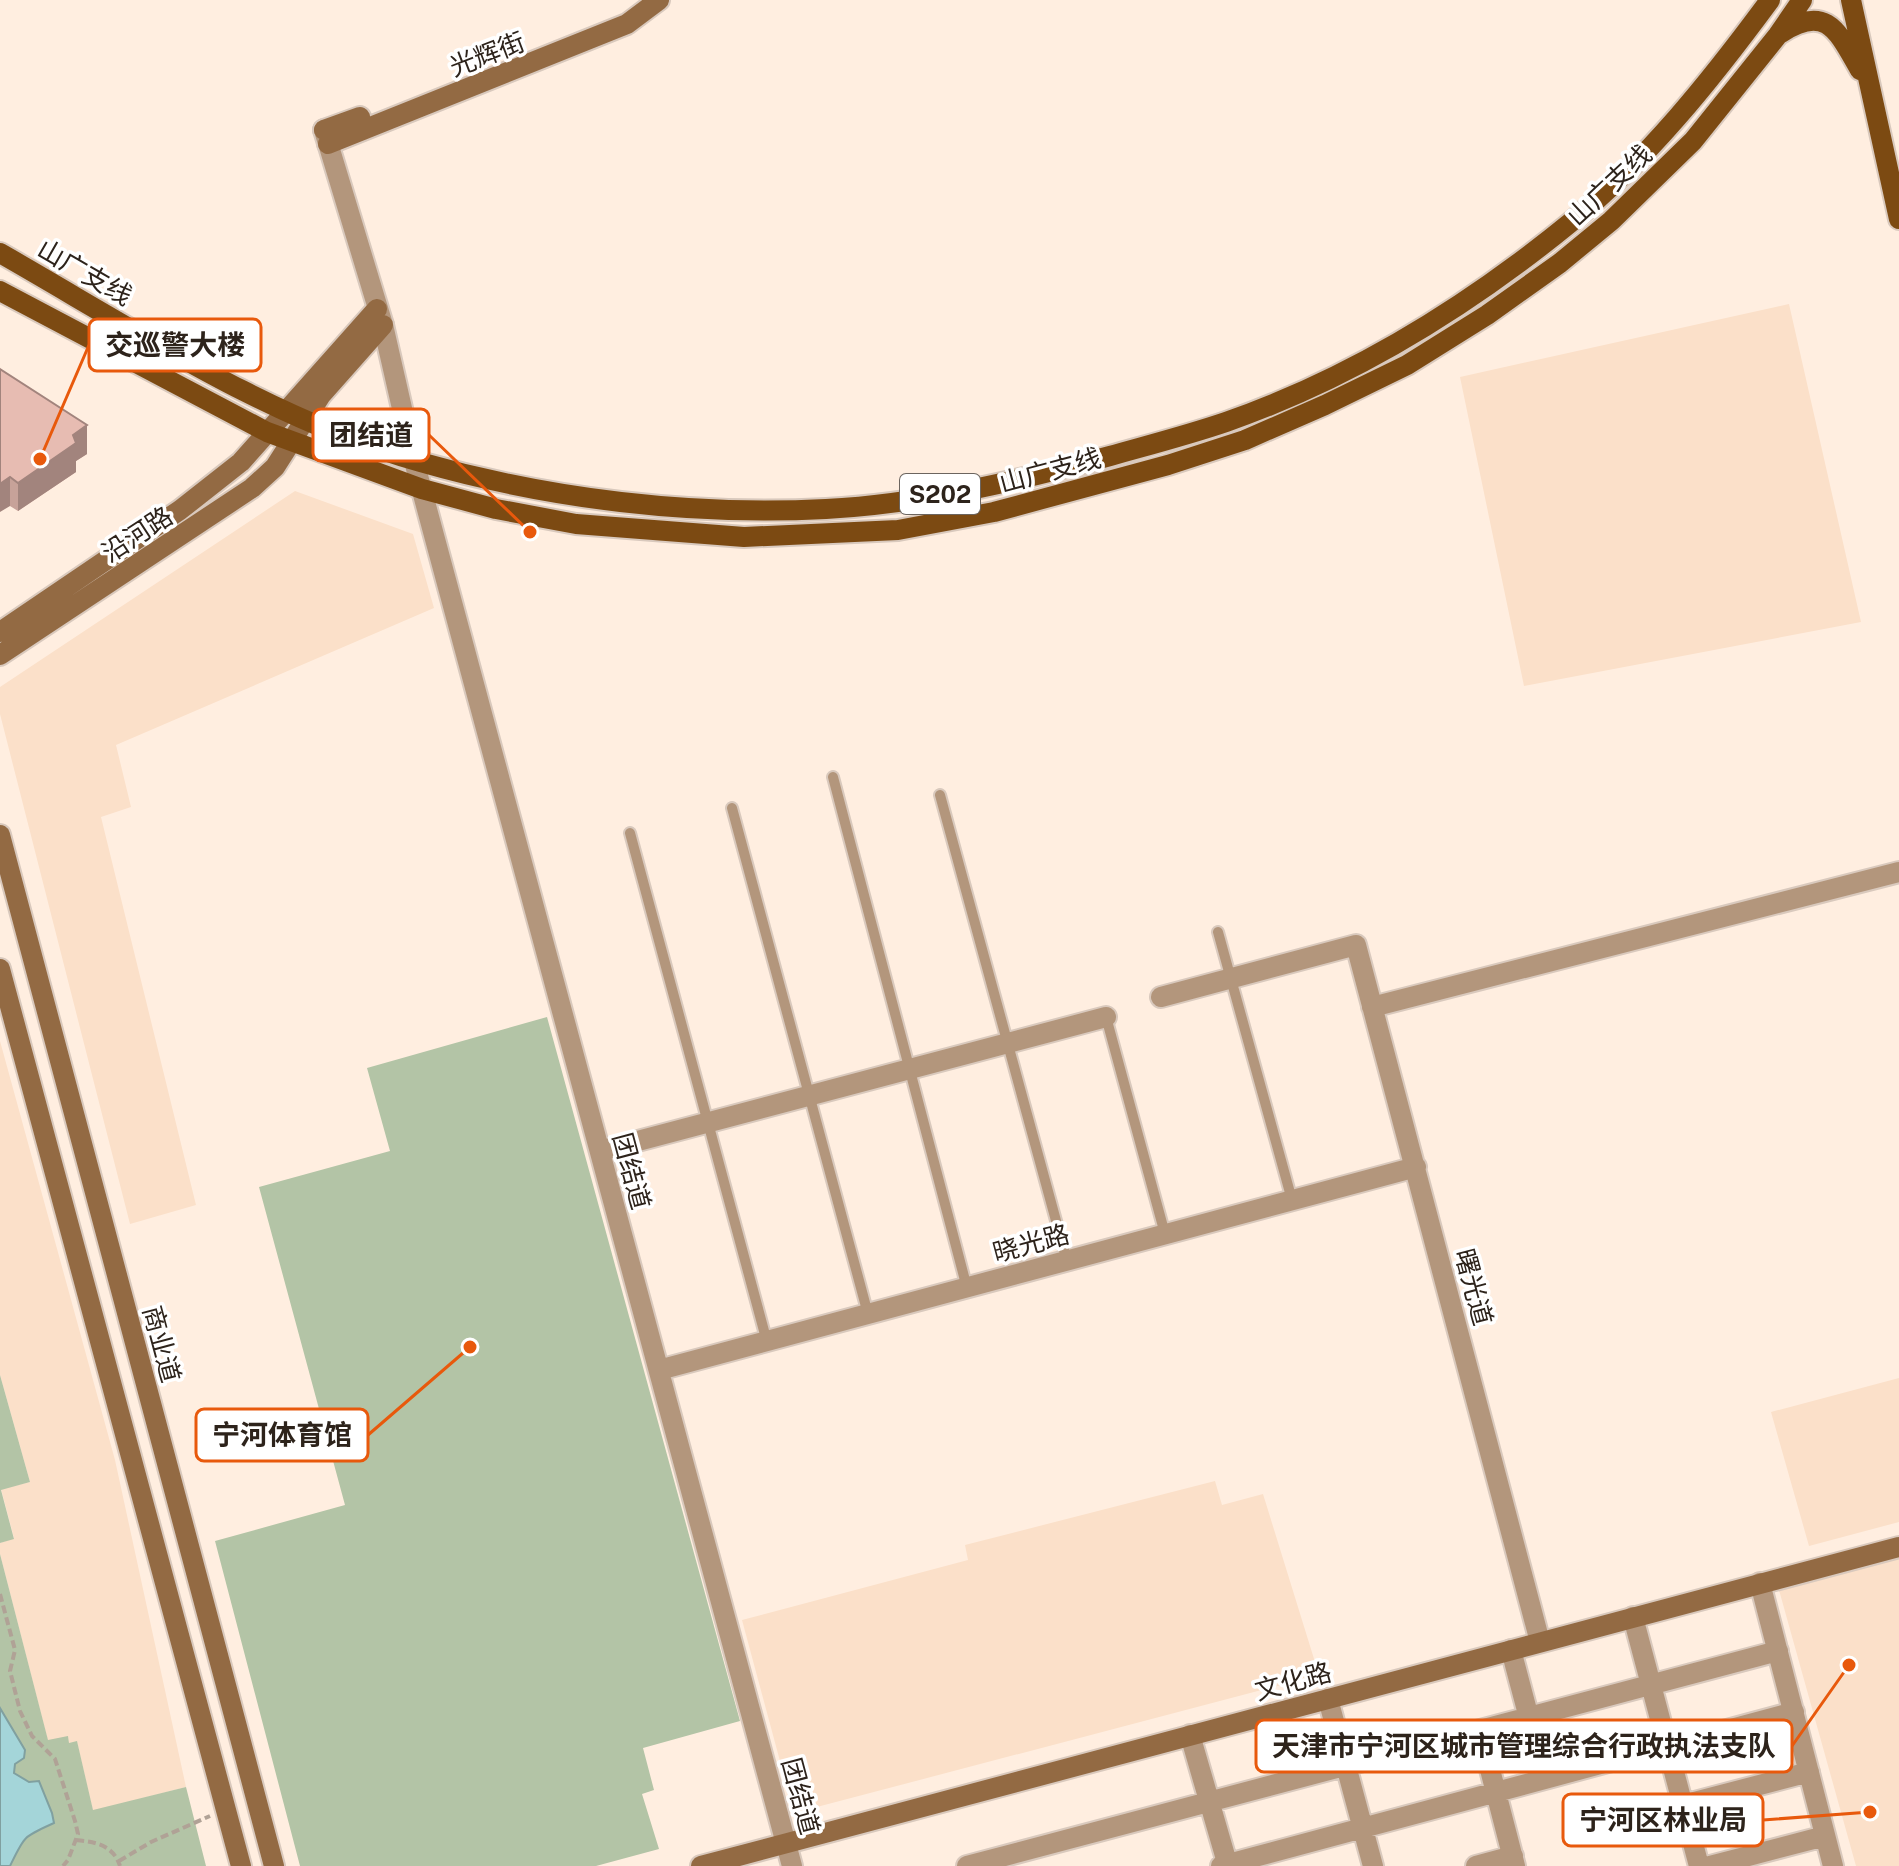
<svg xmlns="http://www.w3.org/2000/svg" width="1899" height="1866" viewBox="0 0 1899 1866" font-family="'Public Sans','Noto Sans SC',sans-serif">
  <rect width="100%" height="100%" fill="#ffeee0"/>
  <!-- built -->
  <path fill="#fbe0c9" d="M1789 304 1861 622 1524 686 1460 377Z
    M295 491 413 534 434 608 116 745 131 807 101 817 196 1205 130 1224 0 714V687Z
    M0 1041 115 1460 186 1787 93 1811 77 1742 69 1743 68 1737 48 1741 0 1554V1543L14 1538 1 1489 30 1482 0 1375Z
    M1899 1378V1522L1809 1546 1771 1412Z
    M1215 1481 1222 1505 1263 1494 1319 1675 794 1813 742 1620 968 1560 965 1545Z
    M1899 1558V1866H1856L1779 1590Z"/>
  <!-- green -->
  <path fill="#b3c4a6" d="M547 1017 740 1721 643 1748 654 1790 642 1794 659 1849 596 1866H300L215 1541 345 1505 259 1187 390 1151 367 1068Z
    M0 1375 30 1482 1 1490 14 1539 0 1543Z
    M0 1554 48 1740 68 1736 69 1743 77 1741 93 1810 186 1787 206 1866H0Z"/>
  <!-- water -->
  <path fill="#a4d5d9" stroke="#80a0a0" stroke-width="2" d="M0 1708 25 1750 24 1758 15 1764 14 1773 29 1782 39 1781 52 1813 54 1823C23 1837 25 1835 10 1866H0Z"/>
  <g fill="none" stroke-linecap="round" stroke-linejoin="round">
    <!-- lane casing -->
    <g stroke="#d9c9bd" stroke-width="14">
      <path id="lane" d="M833 777 967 1288
        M940 795 1067 1261
        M732 808 868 1314
        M630 833 767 1342
        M1218 932 1292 1200
        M1106 1017 1165 1234"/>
    </g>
    <!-- street casing -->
    <g stroke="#d9c9bd" stroke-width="24">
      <path id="street" d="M324 130 383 325 414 461 792 1866
        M1161 997 1356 945 1540 1642
        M1372 1007 1899 872
        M600 1151 1106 1017
        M659 1370 1416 1167
        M1760 1583 1833 1866
        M1633 1617 1699 1866
        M1511 1650 1529 1718
        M1328 1699 1373 1866
        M1480 1731 1515 1866
        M1190 1735 1228 1866
        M1683 1805 1809 1772
        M967 1866 1778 1651
        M1221 1866 1794 1712
        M1476 1866 1513 1856
        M1710 1866 1825 1836"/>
    </g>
    <!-- secondary casing -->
    <g stroke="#d9c9bd" stroke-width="24">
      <path id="secondary" d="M324 130 360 117
        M328 144 627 24 659 0
        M0 632 180 510 241 462 377 309
        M0 655 252 488 275 467 321 395 383 325
        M0 835 274 1866
        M0 969 241 1866
        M701 1866 1899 1547"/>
    </g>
    <!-- primary casing -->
    <g stroke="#d9c9bd" stroke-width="24">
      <path id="primary" d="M1851 0 1899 219
        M1781 33C1827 3 1838 32 1860 70
        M0 253C135 330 269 419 420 462 549 499 691 516 826 509 921 504 1018 481 1110 456 1149 445 1188 435 1226 422 1352 378 1467 307 1570 223 1648 159 1711 80 1770 0
        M0 291 267 432 422 489 496 509 576 524 744 537 898 530 994 512 1168 465 1245 440 1325 405 1407 365 1487 315 1560 263 1611 221 1693 141 1778 35 1802 0"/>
    </g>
    <!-- path -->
    <path stroke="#b0a296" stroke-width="4" stroke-dasharray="8 4" stroke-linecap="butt" d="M0 1594 15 1650 10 1671 20 1711 32 1736 55 1759 75 1821 78 1834 68 1860 63 1866
      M76 1840C96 1842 113 1845 120 1866
      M119 1861 151 1842 210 1816"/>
    <!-- lane -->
    <use href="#lane" stroke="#b3967c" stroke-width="10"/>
    <!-- street -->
    <use href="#street" stroke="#b3967c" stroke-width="20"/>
    <!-- secondary -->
    <use href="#secondary" stroke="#936a43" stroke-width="20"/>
    <!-- primary -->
    <use href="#primary" stroke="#7c4a12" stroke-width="20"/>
  </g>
  <!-- wall -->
  <path fill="#c7a299" d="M0 369 87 454 76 461V472L18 511 10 506Z"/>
  <!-- shaded-wall -->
  <path fill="#a2847d" d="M87 425V454L76 461V472L18 511V483L73 435Z
    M10 477V506L0 512V484Z"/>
  <!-- building -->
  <path fill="#e7bcb2" stroke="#a2847d" stroke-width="2" d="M0 369 87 425 73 435 76 443 18 483 10 477 0 484Z"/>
  <g text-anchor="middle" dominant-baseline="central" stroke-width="7" stroke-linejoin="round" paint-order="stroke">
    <!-- shield labels -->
    <rect fill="#fff" stroke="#6c655f" stroke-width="2" x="900" y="474" width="80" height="40" rx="6"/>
    <g font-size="24" font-weight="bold" fill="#2d231b">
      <text x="940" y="494">S202</text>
    </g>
    <!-- street labels -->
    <g font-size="26" fill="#2d231b" stroke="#fff">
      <text transform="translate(487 54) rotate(-21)">光辉街</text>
      <text transform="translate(1609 185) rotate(-43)">山广支线</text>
      <text transform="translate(85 272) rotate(30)">山广支线</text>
      <text transform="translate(1050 470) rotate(-15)">山广支线</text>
      <text transform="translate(137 534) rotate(-33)">沿河路</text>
      <text transform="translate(632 1171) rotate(75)">团结道</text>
      <text transform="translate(1031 1243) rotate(-15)">晓光路</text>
      <text transform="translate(1474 1287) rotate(75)">曙光道</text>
      <text transform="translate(162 1344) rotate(75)">商业道</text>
      <text transform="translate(1293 1681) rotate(-15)">文化路</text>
      <text transform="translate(801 1796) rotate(75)">团结道</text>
    </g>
  </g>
  <!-- callouts -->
  <path fill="none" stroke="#e8590c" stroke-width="3" d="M40 459L89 345M530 532L429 435M470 1347L368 1435M1849 1665L1792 1746M1870 1812L1763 1820"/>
  <g fill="#e8590c" stroke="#fff" stroke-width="3">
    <circle cx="40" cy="459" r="8"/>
    <circle cx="530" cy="532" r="8"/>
    <circle cx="470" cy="1347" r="8"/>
    <circle cx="1849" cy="1665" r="8"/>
    <circle cx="1870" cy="1812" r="8"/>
  </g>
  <g fill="#fff" stroke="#e8590c" stroke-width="3">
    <rect x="89" y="319" width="172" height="52" rx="8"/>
    <rect x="313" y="409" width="116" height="52" rx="8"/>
    <rect x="196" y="1409" width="172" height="52" rx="8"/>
    <rect x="1256" y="1720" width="536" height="52" rx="8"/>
    <rect x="1563" y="1794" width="200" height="52" rx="8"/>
  </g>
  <g font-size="28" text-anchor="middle" font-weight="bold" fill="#2d231b">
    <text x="175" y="355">交巡警大楼</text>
    <text x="371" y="445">团结道</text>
    <text x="282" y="1445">宁河体育馆</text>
    <text x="1524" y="1756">天津市宁河区城市管理综合行政执法支队</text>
    <text x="1663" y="1830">宁河区林业局</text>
  </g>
</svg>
